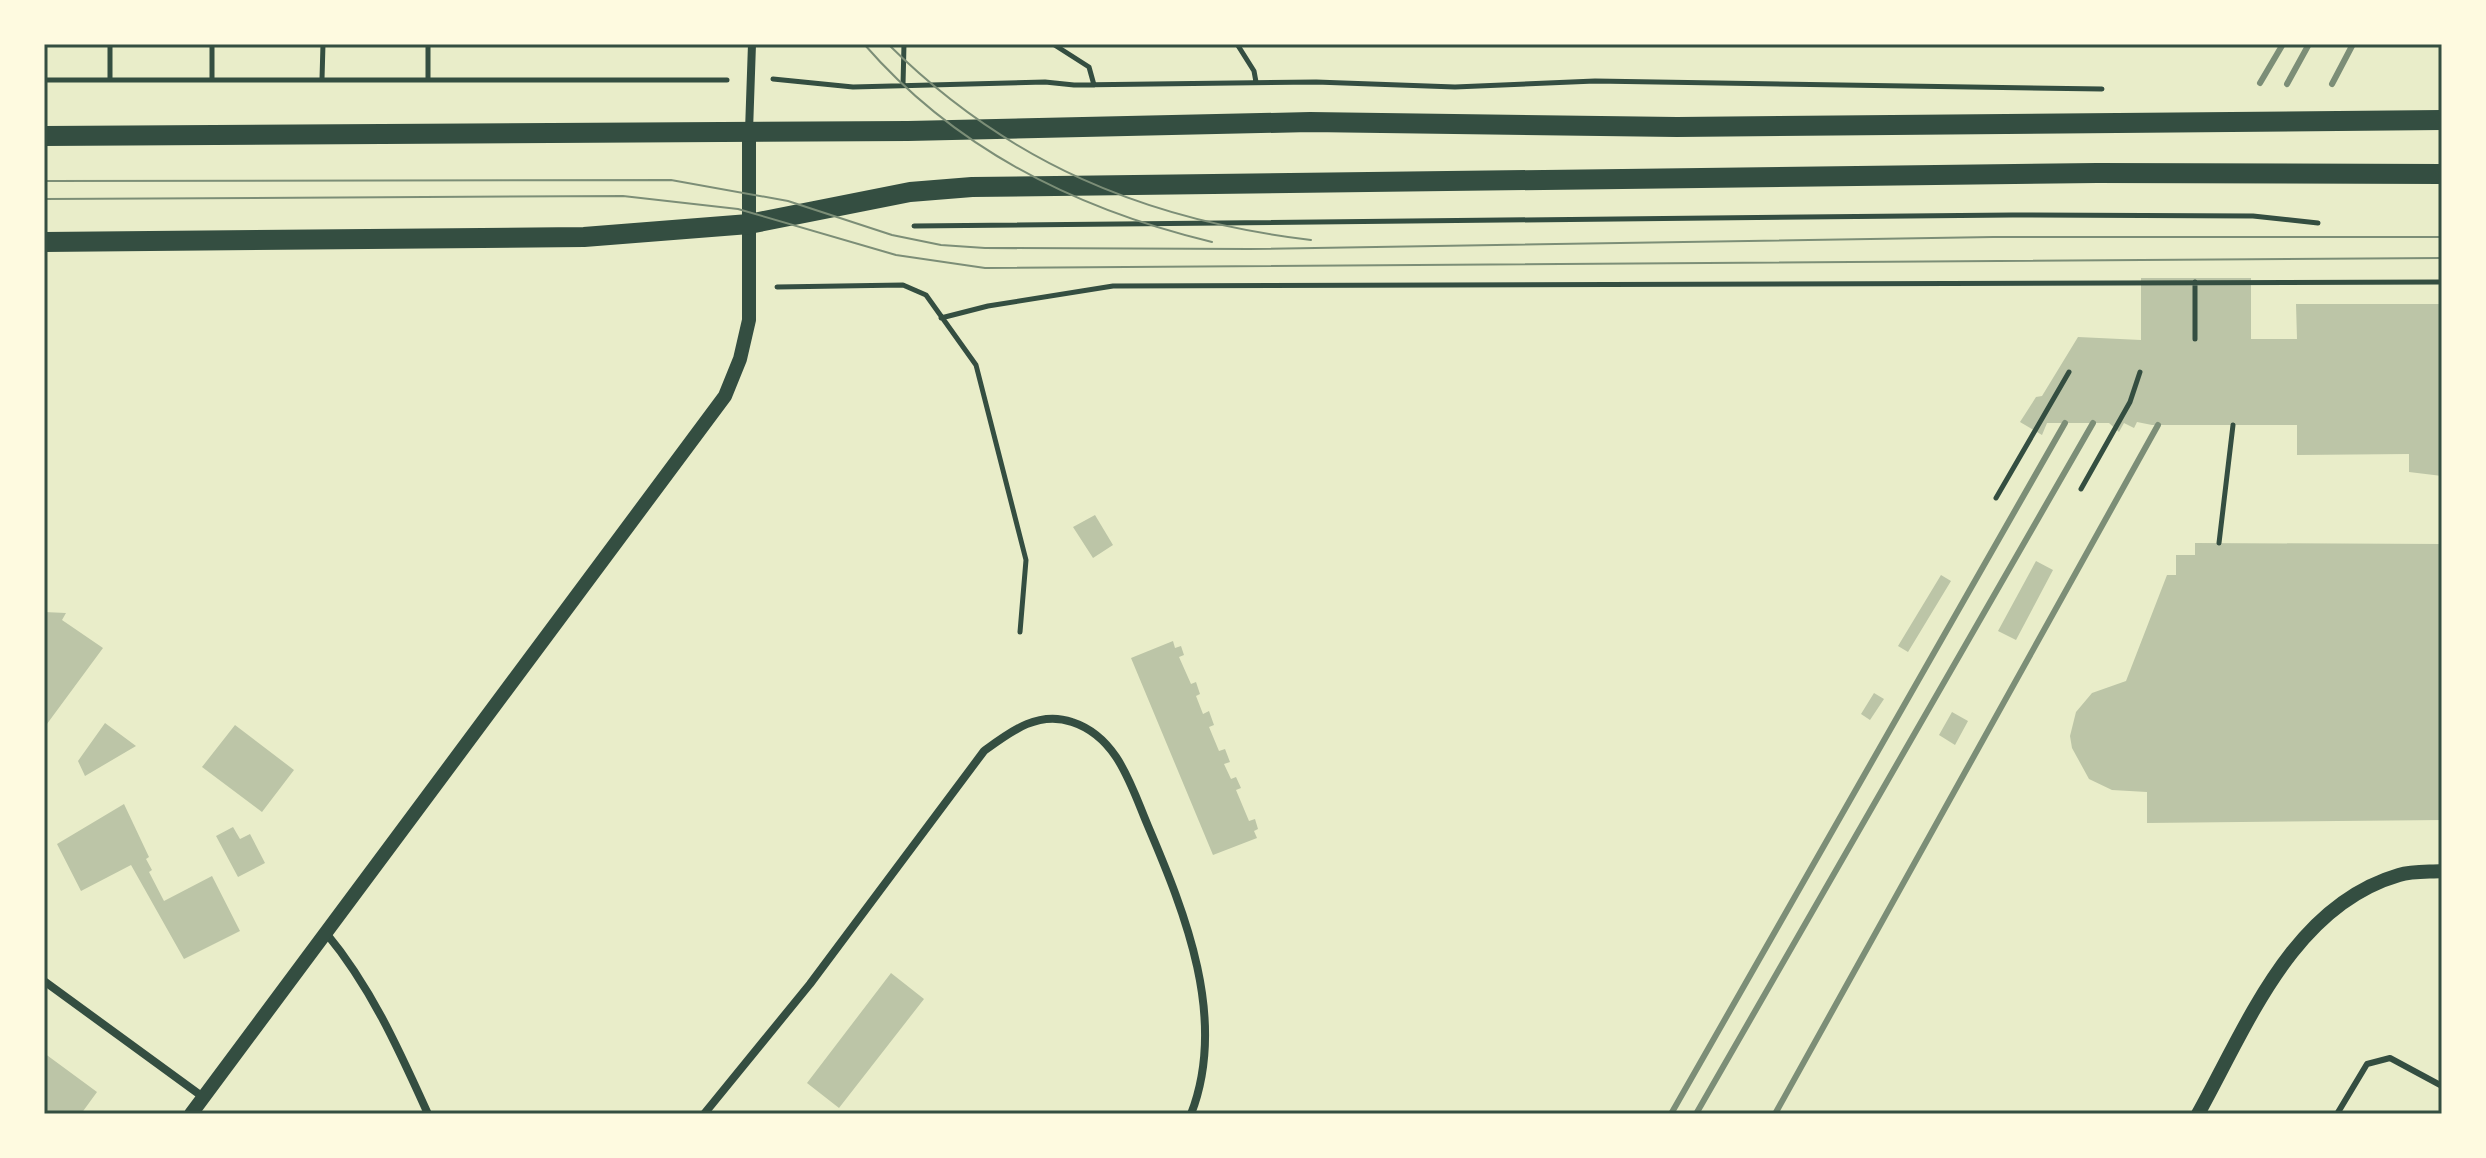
<svg xmlns="http://www.w3.org/2000/svg" width="2486" height="1158" viewBox="0 0 2486 1158" font-family="'Archivo Narrow',sans-serif">
  <rect width="100%" height="100%" fill="#e9edc9"/>
  <!-- building -->
  <path fill="#bcc5a7" d="M2141 278H2251V339H2297L2296 304H2442V476L2409 472V454L2297 455V425H2152L2137 422 2134 428 2124 423 2119 432 2109 423H2047L2042 435 2020 422 2036 397 2042 396 2078 337 2141 340Z
    M1095 515 1113 545 1093 558 1073 527Z
    M2195 543 2442 544V820L2147 823V792L2112 790 2089 779 2072 748 2070 736 2076 712 2092 693 2126 681 2167 575H2176V555H2195Z
    M2036 561 2053 570 2016 640 1998 631Z
    M1941 575 1951 581 1908 652 1898 646Z
    M44 612 66 613 62 620 103 648 44 728Z
    M1173 641 1175 648 1181 646 1184 655 1179 657 1191 684 1196 682 1200 694 1196 696 1203 714 1209 711 1214 725 1209 727 1219 751 1225 749 1230 762 1224 764 1231 779 1236 777 1241 788 1236 790 1249 821 1255 819 1258 829 1254 831 1257 838 1213 855 1131 658Z
    M1874 693 1884 699 1870 720 1861 714Z
    M1952 712 1968 721 1955 745 1939 735Z
    M105 723 136 746 85 776 78 761Z
    M235 725 294 770 262 812 202 767Z
    M124 804 149 857 146 859 152 870 149 872 164 901 212 876 240 931 184 959 131 865 81 891 57 844Z
    M233 827 240 839 250 834 265 863 238 877 216 836Z
    M891 973 924 999 839 1108 807 1083Z
    M44 1053 97 1092 81 1114H44Z"/>
  <g fill="none" stroke-linecap="round" stroke-linejoin="round">
    <!-- path -->
    <path stroke="#344e41" stroke-width="5" d="M110 44V80
      M212 44V80
      M428 44V79
      M1053 44 1089 67 1094 85
      M1237 44 1254 71 1256 82
      M322 79 323 44
      M773 79 853 87 1045 82 1074 85 1316 82 1455 87 1595 81 2102 89
      M44 80H727
      M903 85 904 44
      M914 226 2012 215 2253 216 2318 223
      M2195 282V339
      M777 287 903 285 926 295 976 365 1026 560 1020 632
      M941 318 988 306 1113 286 2442 282
      M2081 489 2130 402 2140 372
      M1996 498 2069 372
      M2219 543 2233 425"/>
    <!-- service -->
    <path stroke="#344e41" stroke-width="6" d="M2337 1114 2367 1064 2390 1058 2442 1086"/>
    <!-- minor -->
    <path stroke="#344e41" stroke-width="8" d="M749 131 752 44
      M326 933C371 987 399 1050 428 1114
      M44 981 203 1097
      M704 1114 810 984 984 751C1010 732 1038 710 1072 722 1118 737 1131 786 1148 826 1185 913 1228 1019 1191 1114"/>
    <!-- tertiary -->
    <path stroke="#344e41" stroke-width="14" d="M191 1114 725 396 740 359 749 320V132
      M2198 1114C2247 1026 2292 906 2399 875 2412 871 2428 872 2442 871"/>
    <!-- primary -->
    <path stroke="#344e41" stroke-width="20" d="M44 136 908 131 1310 122 1677 127 2442 120
      M44 242 584 237 749 224 910 192 972 187 2097 173 2442 174"/>
    <!-- tram -->
    <path stroke="#7c8e77" stroke-width="2" d="M864 44C955 149 1078 210 1212 242
      M888 44C1008 163 1145 220 1311 240
      M44 181 671 180 788 201 892 235 941 245 985 248 1249 249 1993 237H2442
      M44 199 623 196 738 209 896 255 985 268 2442 258"/>
    <!-- rail -->
    <path stroke="#7c8e77" stroke-width="6" d="M2260 83 2283 44
      M2287 84 2309 44
      M2332 84 2353 44
      M1671 1114 2065 423
      M1696 1114 2093 423
      M1775 1114 2158 425"/>
  </g>
  <!-- border -->
  <rect width="2486" height="1158" fill="none" stroke="#fefae0" stroke-width="92"/>
  <rect x="46" y="46" width="2394" height="1066" fill="none" stroke="#344e41" stroke-width="3"/>
</svg>
